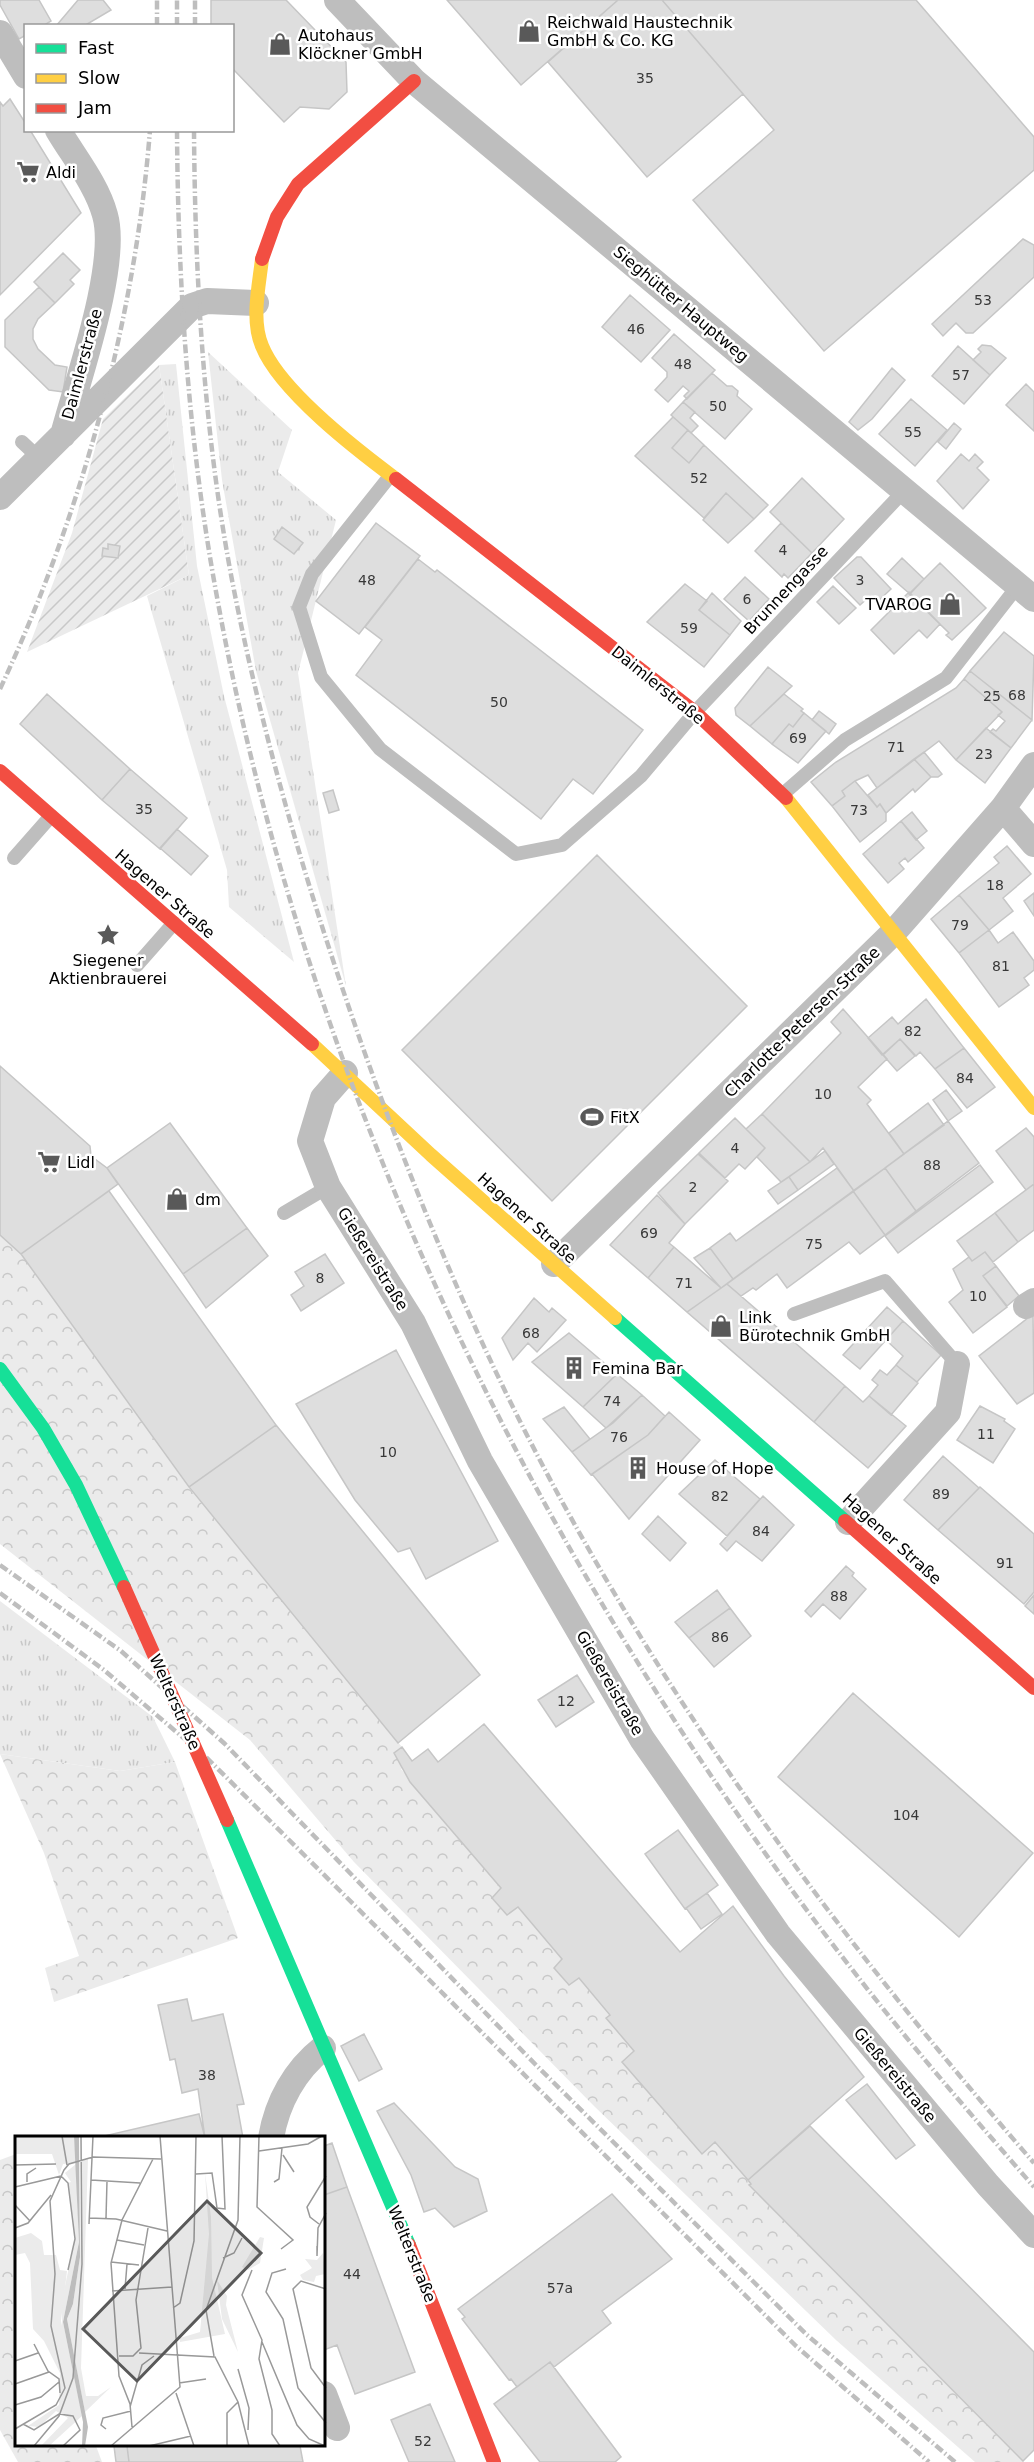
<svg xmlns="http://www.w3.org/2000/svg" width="1034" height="2462" viewBox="0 0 1034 2462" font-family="'DejaVu Sans',sans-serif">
  <defs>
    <pattern id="grass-tufts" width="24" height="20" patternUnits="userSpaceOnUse" patternTransform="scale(1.5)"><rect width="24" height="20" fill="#ebebeb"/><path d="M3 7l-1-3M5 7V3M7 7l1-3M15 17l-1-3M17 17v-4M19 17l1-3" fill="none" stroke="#c8c8c8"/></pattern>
    <pattern id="forest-crowns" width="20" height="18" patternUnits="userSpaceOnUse" patternTransform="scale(1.5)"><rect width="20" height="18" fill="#ebebeb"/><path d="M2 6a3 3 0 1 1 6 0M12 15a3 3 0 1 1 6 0" fill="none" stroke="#c8c8c8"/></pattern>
    <pattern id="garden-furrows" width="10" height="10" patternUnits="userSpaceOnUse" patternTransform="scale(1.5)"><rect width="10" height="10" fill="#ebebeb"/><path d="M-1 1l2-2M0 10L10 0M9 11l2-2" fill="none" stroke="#c8c8c8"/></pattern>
  </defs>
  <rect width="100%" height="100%" fill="#fff"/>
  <!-- grass -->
  <path fill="url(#grass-tufts)" d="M208 352 292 430 278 472 336 520 298 673 346 986 256 671 222 480Z
    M176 364 197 566 224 696 294 962 229 907 227 870 147 596 189 575 159 365Z
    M0 1601 153 1717 175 1762 120 1771 0 1754Z"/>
  <!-- forest -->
  <path fill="url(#forest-crowns)" d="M0 1235 21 1254 189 1488 402 1747 394 1753 404 1767 401 1769 501 1888 492 1899 507 1915 518 1907 562 1959 554 1968 568 1985 579 1978 610 2015 606 2019 634 2051 622 2062 702 2153 715 2142 751 2184 749 2186 1024 2462H975L836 2340 595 2107 354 1862 250 1740 0 1544Z
    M0 1754 120 1771 175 1762 238 1938 54 2002 45 1968 79 1956 44 1853Z
    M16 2154V2446H96L102 2462H18L0 2430V2160Z"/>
  <!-- garden -->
  <path fill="url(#garden-furrows)" d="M159 365 189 575 27 652 72 533 103 419Z"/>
  <!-- building -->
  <path fill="#dedede" stroke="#c6c6c6" stroke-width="1.5" d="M0 0H39L51 21 43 26H26V35L19 39 0 5Z
    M78 0H103L111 10 84 26H56Z
    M211 0H286L346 62 347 92 329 109 300 107 284 122 232 68V26H211Z
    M447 0H618L521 85Z
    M618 0H662L743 94 647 177 548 62Z
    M662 0H916L1034 137V170L824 351 693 200 774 130Z
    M10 99 26 124V130H30L81 213 0 295V102L3 106Z
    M1023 239 1034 245V277L973 333H966L956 323 943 336 932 324Z
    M63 253 80 270 70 280 74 284 55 303 34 282Z
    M39 287 55 303 38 319 33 329V339L38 349 55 365 67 367 63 392 49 390 5 347V320Z
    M630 295 670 330 641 362 602 327Z
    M674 334 715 370 687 399 684 396 689 391 683 386 668 402 655 390 667 377V372L652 358Z
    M982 345 991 346 1006 358 990 375 973 360 981 352 978 349Z
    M958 346 990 375 964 404 932 376Z
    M892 368 905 380 872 419 858 430 849 422Z
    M712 373 727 386H732L738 391 737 396 752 409 725 439 683 402Z
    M1026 384 1034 392V431L1006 405Z
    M911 399 947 430 915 466 879 434Z
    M683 402 695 412 690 418 698 426 691 433 671 415Z
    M673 417 688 430 672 448 689 463 704 445 768 505 754 519 726 493 704 518 635 456Z
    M954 423 961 429 946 449 938 442Z
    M688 430 704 445 689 463 672 448Z
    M961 454 969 461 975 454 983 462 977 468 989 480 963 509 937 481Z
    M802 478 844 519 812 553 770 512Z
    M726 493 754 519 728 543 703 520Z
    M376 523 420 556 359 634 316 601Z
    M781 523 812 553 788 578 784 574 782 577 755 551Z
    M282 527 303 543 294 554 274 539Z
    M108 544 120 546 118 558 102 556 103 548 108 549Z
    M857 557H861L891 589 876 603 870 596 860 605 834 578Z
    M902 558 924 579 910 594 887 574Z
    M418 559 435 572 437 570 643 730 593 794 573 779 541 819 356 675 382 640 365 627Z
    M940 563 986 608 952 640 946 635 949 633 909 594Z
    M745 577 769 599 749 621 724 599Z
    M685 584 707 601 699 610 730 635 704 667 647 622Z
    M833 586 856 608 839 624 817 602Z
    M909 592 940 624 927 638 919 630 894 654 871 630Z
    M712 593 741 621 730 635 699 610Z
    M1004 632 1034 656 1032 720 970 671Z
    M768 667 792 686 750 726 736 715 735 708Z
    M970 671 1032 720 1011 748 990 732 993 729 996 731 1005 721 998 715 1002 712 964 679Z
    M964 679 1002 712 956 760 939 741 877 788 868 775 855 781 842 791 845 796 832 806 811 782 836 762 956 688Z
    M47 694 130 769 102 800 20 724Z
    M784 694 803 709 801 711 804 713 793 727 789 724 772 744 750 726Z
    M819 711 836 724 829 734 812 720Z
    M804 713 826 731 798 763 772 744 789 724 793 727Z
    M986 728 1011 748 985 783 956 760Z
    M924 752 942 774 938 777H931L914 759Z
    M914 759 931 777 915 792 913 789 886 813 880 804 877 807 868 795Z
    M130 769 187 818 160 849 102 800Z
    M855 781 877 807 880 804 886 813V821L860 842 832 806 845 796 842 791Z
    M333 790 339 810 329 813 323 793Z
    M912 812 927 831 916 840 901 821Z
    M901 821 924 848 908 862 905 858 899 863 904 869 888 883 863 854Z
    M177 829 208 856 191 875 160 848Z
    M1007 846 1031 874 1003 898 1013 911 989 930 959 895 999 863 994 857Z
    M597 855 747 1006 552 1201 402 1050Z
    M1034 893V916L1024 901Z
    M959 895 989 930 959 953 931 919Z
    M989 930 998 943 1013 932 1034 961V970L1024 978 1029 985 999 1007 959 953Z
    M926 999 964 1048 935 1069 920 1052 916 1056 900 1039 882 1055 868 1038 892 1017 898 1024Z
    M843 1009 887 1059 858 1087 871 1100 867 1104 904 1154 854 1191 823 1148 810 1162 762 1114 841 1033 831 1022Z
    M900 1039 915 1056 897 1071 883 1055Z
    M964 1048 995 1087 967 1108 935 1069Z
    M0 1066 90 1146 91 1156 107 1168 118 1184 21 1254 0 1235Z
    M946 1090 962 1111 948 1121 933 1100Z
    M928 1103 944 1125 904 1154 889 1133Z
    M762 1114 810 1162 781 1182 757 1157 765 1148 746 1129Z
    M735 1118 765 1148 745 1169 739 1164 725 1178 699 1153Z
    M948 1121 979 1163 916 1211 885 1168Z
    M170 1123 247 1228 183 1274 107 1168Z
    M1026 1128 1034 1137V1184L1026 1190 996 1151Z
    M825 1151 834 1164 798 1190 789 1177Z
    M698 1154 728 1181 685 1224 658 1193Z
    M980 1165 993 1182 898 1253 885 1236Z
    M837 1168 854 1191 733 1279 710 1248 730 1233 736 1241Z
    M885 1168 916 1211 885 1235 853 1191Z
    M789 1177 798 1190 778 1204 768 1191Z
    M1034 1184V1230L1018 1242 995 1213Z
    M109 1191 276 1425 189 1487 21 1254Z
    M853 1191 885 1235 860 1254 849 1242 787 1288 777 1274 756 1290 753 1288 741 1296 727 1284Z
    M657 1195 685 1224 669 1243 674 1247 648 1278 610 1245Z
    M995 1213 1018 1242 993 1262 985 1252 972 1261 957 1241Z
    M247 1228 268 1256 206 1308 183 1274Z
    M674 1247 721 1288 687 1312 648 1278Z
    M710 1248 733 1279 721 1288 694 1258Z
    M985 1252 996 1266 983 1276 1007 1307 973 1333 949 1302 963 1290 953 1269 969 1257 972 1261Z
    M325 1254 344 1283 301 1311 291 1295 304 1286 295 1272Z
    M996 1266 1019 1296 1007 1306 983 1276Z
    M727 1284 845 1386 814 1422 687 1312Z
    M534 1298 549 1312 552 1308 566 1320 537 1352 528 1343 513 1360 502 1338Z
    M887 1307 903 1321 860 1369 843 1355Z
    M1033 1314 1034 1393 1017 1404 979 1356Z
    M903 1321 941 1355 917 1382 896 1365 903 1356 886 1340Z
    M569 1333 617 1374 583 1407 532 1362Z
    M396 1350 498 1541 426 1579 410 1548 398 1552 355 1500 296 1404Z
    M896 1365 918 1383 891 1415 869 1396 878 1385 872 1380 880 1370 887 1375Z
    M617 1374 642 1395 606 1428 583 1407Z
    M845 1386 863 1402 869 1396 906 1426 868 1468 814 1422Z
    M642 1395 665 1416 648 1435 591 1475 572 1452 613 1423Z
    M980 1406 1005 1419 1004 1421 1015 1429 993 1463 957 1440Z
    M564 1407 590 1439 572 1452 543 1419Z
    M669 1412 700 1440 629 1519 592 1474 648 1435Z
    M276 1425 480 1675 398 1743 189 1487Z
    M943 1456 979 1488 938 1530 904 1500Z
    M715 1460 760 1499 727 1536 679 1494Z
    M980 1487 1034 1534V1592L1024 1604 938 1530Z
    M763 1496 794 1525 762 1561 736 1541 727 1551 720 1544Z
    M658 1516 686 1543 670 1561 642 1534Z
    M846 1566 854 1573 852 1576 866 1589 840 1619 823 1604 811 1617 805 1611Z
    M717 1590 730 1608 689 1638 675 1622Z
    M1034 1595V1614L1025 1606Z
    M730 1608 751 1636 714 1667 689 1638Z
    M577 1675 594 1702 556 1727 538 1700Z
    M853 1693 1033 1853 959 1937 778 1777Z
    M484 1724 680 1952 733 1906 784 1976 864 2077 748 2180 715 2142 702 2154 622 2062 634 2051 606 2018 610 2015 579 1978 569 1985 554 1968 562 1959 518 1907 507 1915 492 1898 501 1888 410 1782 394 1753 402 1747 412 1761 428 1749 438 1762Z
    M678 1830 718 1885 685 1909 645 1854Z
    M707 1893 722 1914 701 1929 686 1908Z
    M187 1999 192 2021 223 2014 244 2104 237 2105 243 2138H205L198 2089 182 2093 175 2059 170 2060 158 2005Z
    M364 2034 382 2069 359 2081 341 2046Z
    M867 2084 915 2145 896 2159 846 2100Z
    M394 2103 455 2167 478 2179 487 2211 454 2227 435 2208 424 2212 411 2175 377 2111Z
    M199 2114 205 2138H104V2136Z
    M810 2126 1034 2352V2450L1023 2461 749 2185 751 2184 748 2180Z
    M332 2143 347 2187 324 2195V2146Z
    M347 2187 415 2372 355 2394 337 2345 324 2350V2195Z
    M612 2194 672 2259 602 2311 611 2323 554 2367 550 2362 517 2387 511 2379 509 2380 462 2319 465 2317 458 2309Z
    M550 2362 621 2457 615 2462H540L494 2404Z
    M430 2404 455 2462H409L391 2420Z
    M114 2446H132H127L129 2462H116Z
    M127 2446H300L303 2462H129Z"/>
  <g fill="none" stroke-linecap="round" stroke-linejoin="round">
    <!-- lane -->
    <path stroke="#bebebe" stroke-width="14" d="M22 442 39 458
      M390 476 312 574 299 607 321 677 380 749 516 854 562 845 641 776 695 712 903 492
      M783 794 845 740 946 678 1017 587
      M14 858 51 816
      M137 965 174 923
      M284 1213 328 1187
      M794 1314 885 1281 957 1364"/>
    <!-- street -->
    <path stroke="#bebebe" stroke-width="26" d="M337 0 414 81 1034 599
      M0 33 26 76
      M58 130C74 157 97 185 105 215 119 264 77 382 63 435
      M0 497 192 306 207 301 256 303
      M1003 808 1034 844
      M345 1073 323 1098 310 1141 328 1187 413 1323 480 1461 642 1739 778 1934 988 2185 1034 2235
      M554 1264 894 932 1003 808 1034 765
      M1026 1306 1034 1301
      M848 1522 948 1412 957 1364
      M271 2138C277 2102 295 2070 323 2048
      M324 2394 337 2428"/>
    <!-- fast -->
    <path stroke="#16e098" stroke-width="14" d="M615 1318 845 1521
      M0 1369 43 1428 76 1485 124 1587
      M227 1820 409 2245"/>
    <!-- slow -->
    <path stroke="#ffcf43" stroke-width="14" d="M262 259C259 286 251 320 262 346 280 391 357 450 396 479
      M786 798 1034 1108
      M312 1044 431 1155 615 1318"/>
    <!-- jam -->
    <path stroke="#f24e42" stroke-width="14" d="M262 259 277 217 298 184 414 81
      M396 479 695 712 786 798
      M0 771 312 1044
      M845 1521 1034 1688
      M409 2245 494 2462"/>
    <!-- rail -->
    <path stroke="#bebebe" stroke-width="4.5" stroke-dasharray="9 3 1.5 3" stroke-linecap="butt" d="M157 26V0
      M177 26V0
      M195 26V0
      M177 130C178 283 188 436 215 586 305 1093 541 1573 858 1977 914 2049 974 2118 1034 2187
      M194 130C195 281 204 433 232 580 263 740 309 895 363 1048 416 1197 477 1343 552 1483 684 1729 851 1953 1034 2163
      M0 689C81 516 135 321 150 130
      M0 1565 121 1651 225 1744 535 2064 807 2335 955 2462
      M0 1593 104 1670 208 1759 796 2346 929 2462"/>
    <!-- jam-bridge -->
    <path stroke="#f24e42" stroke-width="14" d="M124 1587 227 1820"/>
  </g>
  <!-- icons -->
  <defs>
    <g id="shop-bare" transform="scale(1.8)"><path d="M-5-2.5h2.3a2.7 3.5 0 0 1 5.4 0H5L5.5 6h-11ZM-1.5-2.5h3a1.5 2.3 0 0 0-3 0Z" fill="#595959" stroke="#fff" stroke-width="2.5" paint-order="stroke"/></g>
    <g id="supermarket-bare" transform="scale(1.8)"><path d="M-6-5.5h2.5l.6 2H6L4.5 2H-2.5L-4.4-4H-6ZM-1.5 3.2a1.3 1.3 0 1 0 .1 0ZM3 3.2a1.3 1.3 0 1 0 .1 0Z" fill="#595959" stroke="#fff" stroke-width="2.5" paint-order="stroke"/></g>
    <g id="sight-bare" transform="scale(1.8)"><path d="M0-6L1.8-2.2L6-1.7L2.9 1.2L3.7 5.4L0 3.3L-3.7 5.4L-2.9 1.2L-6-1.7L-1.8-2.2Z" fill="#595959" stroke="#fff" stroke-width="2.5" paint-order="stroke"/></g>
    <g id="stadium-bare" transform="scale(1.8)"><path d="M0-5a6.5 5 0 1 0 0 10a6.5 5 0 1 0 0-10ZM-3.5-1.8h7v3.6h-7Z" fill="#595959" stroke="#fff" stroke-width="2.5" paint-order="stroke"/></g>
    <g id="building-bare" transform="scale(1.8)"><path d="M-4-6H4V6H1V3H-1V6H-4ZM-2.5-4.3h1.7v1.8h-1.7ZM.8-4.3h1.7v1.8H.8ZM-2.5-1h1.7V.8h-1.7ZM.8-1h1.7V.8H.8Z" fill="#595959" stroke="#fff" stroke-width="2.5" paint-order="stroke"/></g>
  </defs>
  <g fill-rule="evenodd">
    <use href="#shop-bare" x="529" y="31"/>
    <use href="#shop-bare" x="280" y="44"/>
    <use href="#supermarket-bare" x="28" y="172"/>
    <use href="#shop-bare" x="950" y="604"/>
    <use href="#sight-bare" x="108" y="935"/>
    <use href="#stadium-bare" x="592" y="1117"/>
    <use href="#supermarket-bare" x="49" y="1162"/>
    <use href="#shop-bare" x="177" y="1199"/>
    <use href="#shop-bare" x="721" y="1326"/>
    <use href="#building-bare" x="574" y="1368"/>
    <use href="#building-bare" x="638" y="1468"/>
  </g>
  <g text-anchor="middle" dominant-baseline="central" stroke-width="5" stroke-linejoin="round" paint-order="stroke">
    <!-- number labels -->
    <g font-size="14" fill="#383838">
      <text x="645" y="78">35</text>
      <text x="983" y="300">53</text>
      <text x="636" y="329">46</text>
      <text x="683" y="364">48</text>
      <text x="961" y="375">57</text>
      <text x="718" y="406">50</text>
      <text x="913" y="432">55</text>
      <text x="699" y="478">52</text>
      <text x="783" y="550">4</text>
      <text x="367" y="580">48</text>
      <text x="860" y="580">3</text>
      <text x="747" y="599">6</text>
      <text x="689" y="628">59</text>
      <text x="1017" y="695">68</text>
      <text x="992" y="696">25</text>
      <text x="499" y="702">50</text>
      <text x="798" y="738">69</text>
      <text x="896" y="747">71</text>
      <text x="984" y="754">23</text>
      <text x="144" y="809">35</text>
      <text x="859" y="810">73</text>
      <text x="995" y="885">18</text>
      <text x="960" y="925">79</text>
      <text x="1001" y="966">81</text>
      <text x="913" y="1031">82</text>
      <text x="965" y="1078">84</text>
      <text x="823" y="1094">10</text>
      <text x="735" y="1148">4</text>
      <text x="932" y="1165">88</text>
      <text x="693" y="1187">2</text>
      <text x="649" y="1233">69</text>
      <text x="814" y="1244">75</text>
      <text x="320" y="1278">8</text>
      <text x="684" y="1283">71</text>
      <text x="978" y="1296">10</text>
      <text x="531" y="1333">68</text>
      <text x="612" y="1401">74</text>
      <text x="986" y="1434">11</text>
      <text x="619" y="1437">76</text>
      <text x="388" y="1452">10</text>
      <text x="941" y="1494">89</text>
      <text x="720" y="1496">82</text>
      <text x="761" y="1531">84</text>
      <text x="1005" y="1563">91</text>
      <text x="839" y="1596">88</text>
      <text x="720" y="1637">86</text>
      <text x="566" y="1701">12</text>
      <text x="906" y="1815">104</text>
      <text x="207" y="2075">38</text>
      <text x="352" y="2274">44</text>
      <text x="560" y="2288">57a</text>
      <text x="423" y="2441">52</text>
    </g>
    <!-- poi labels -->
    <g font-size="16" fill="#000" stroke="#fff" text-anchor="start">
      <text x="547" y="22">Reichwald Haustechnik<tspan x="547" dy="18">GmbH &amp; Co. KG</tspan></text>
      <text x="298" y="35">Autohaus<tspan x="298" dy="18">Klöckner GmbH</tspan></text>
      <text x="46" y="172">Aldi</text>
      <text x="932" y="604" text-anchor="end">TVAROG</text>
      <text x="108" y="960" text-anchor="middle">Siegener<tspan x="108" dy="18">Aktienbrauerei</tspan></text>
      <text x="610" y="1117">FitX</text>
      <text x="67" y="1162">Lidl</text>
      <text x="195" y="1199">dm</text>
      <text x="739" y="1317">Link<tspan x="739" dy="18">Bürotechnik GmbH</tspan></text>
      <text x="592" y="1368">Femina Bar</text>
      <text x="656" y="1468">House of Hope</text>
    </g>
    <!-- street labels -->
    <g font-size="16" fill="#000" stroke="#fff">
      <text transform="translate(681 304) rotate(40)">Sieghütter Hauptweg</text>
      <text transform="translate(82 364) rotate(-75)">Daimlerstraße</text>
      <text transform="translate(786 590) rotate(-47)">Brunnengasse</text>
      <text transform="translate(658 685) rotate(39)">Daimlerstraße</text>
      <text transform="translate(165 894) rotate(41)">Hagener Straße</text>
      <text transform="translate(802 1022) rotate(-44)">Charlotte-Petersen-Straße</text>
      <text transform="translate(527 1218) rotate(42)">Hagener Straße</text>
      <text transform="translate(373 1259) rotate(58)">Gießereistraße</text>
      <text transform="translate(892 1539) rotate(42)">Hagener Straße</text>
      <text transform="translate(610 1683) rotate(60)">Gießereistraße</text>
      <text transform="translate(175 1702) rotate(66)">Welterstraße</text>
      <text transform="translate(895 2075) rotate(50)">Gießereistraße</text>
      <text transform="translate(412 2254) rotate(68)">Welterstraße</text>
    </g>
  </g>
  <!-- overview -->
  <g transform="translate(15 2136)">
    <rect width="310" height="310" fill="#fff"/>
    <path d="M73 23 66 232 71 260H83L96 251 70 276 52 183 58 168 65 121 66 25ZM61 28 64 106 48 186 67 280 34 310H26L53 282 41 275 24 291 13 290 44 269 53 221 47 202V164L60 103 53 47 56 46 50 37ZM308 117 310 138 301 140 299 146 288 144 285 139 297 132 290 123 302 124ZM202 144 212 160 211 169 223 216 207 183Z" fill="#ebebeb"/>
    <path d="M0 0H59L61 27 48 28 44 39 37 18H0ZM190 37 196 81 197 142 210 198 165 206V202L185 196 194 98ZM16 97 27 105 29 119H41L45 134 52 135 46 185 56 233 44 269 45 237 29 205 18 193 15 127 10 117 0 119V102ZM245 101 249 102 245 127 233 134 227 131Z" fill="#ebebeb"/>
    <path d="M59 0H64L65 121 58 168 52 183 73 291 70 310H67L68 286 48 186 64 106Z" fill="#bdbdbd"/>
    <path fill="none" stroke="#999" stroke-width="1.5" d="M47 0 52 29M244 0 242 71 278 104 266 113M244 15 293 8 307 0M268 19 279 36M0 29 41 28M181 38 197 37 202 72 210 73 207 0M46 40 53 47 60 103 53 134M76 44 125 47M12 46V38L21 32M259 46 264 43 267 12M0 51 46 40M0 69 15 85M74 82 101 83 152 95M91 82 92 45M74 88 78 0M304 88 295 81 292 71 311 40M0 92 13 87 36 59M102 104 129 109M302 110V120L303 92 311 77M208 122 219 117 227 102M96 126 124 129M271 133 257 137 251 156 268 183 283 252 311 287M237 134 227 159 247 204 244 223 257 274V298L265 310M110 153 112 128M311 153 286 145 278 153 296 232 311 252M97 155 157 151M158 172 165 167 179 105 181 0M247 206 282 289 294 303 310 310M19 208 33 235 44 243 45 257M124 217 200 221 223 266 234 310M104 220H118L126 212 121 164 133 92M199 220 191 174 223 84 225 0M0 225 23 217M223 233 234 272 233 294M164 247 191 243M0 248 34 236M161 257 179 310M0 269 26 261 44 246M115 271 127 229 139 220M8 288 19 294 44 278 58 280 65 294 48 310M117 291 115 268 104 240 96 127 107 84 138 23M0 293 41 269 50 252 36 190 40 138 35 65 49 34 54 28 78 21 146 23M91 293 86 289 88 282 116 275M19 310 44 280 58 242 67 128 66 0M96 310 165 251 145 0M134 310 176 300M212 310V277L223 266"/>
    <path fill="#595959" fill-opacity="0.15" stroke="#595959" stroke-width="3" d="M192 65 246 117 122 245 68 193Z"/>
    <rect width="310" height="310" fill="none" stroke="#000" stroke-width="3"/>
  </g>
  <!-- legend -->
  <rect x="24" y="24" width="210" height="108" fill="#ffffff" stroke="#999999" stroke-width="1.5"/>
  <rect x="36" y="44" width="30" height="9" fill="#16e098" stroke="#999999" stroke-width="1.5"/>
  <text x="78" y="54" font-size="18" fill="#000000">Fast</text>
  <rect x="36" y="74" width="30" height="9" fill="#ffcf43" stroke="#999999" stroke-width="1.5"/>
  <text x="78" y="84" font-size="18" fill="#000000">Slow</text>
  <rect x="36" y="104" width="30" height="9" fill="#f24e42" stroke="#999999" stroke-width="1.5"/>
  <text x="78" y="114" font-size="18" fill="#000000">Jam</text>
</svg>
